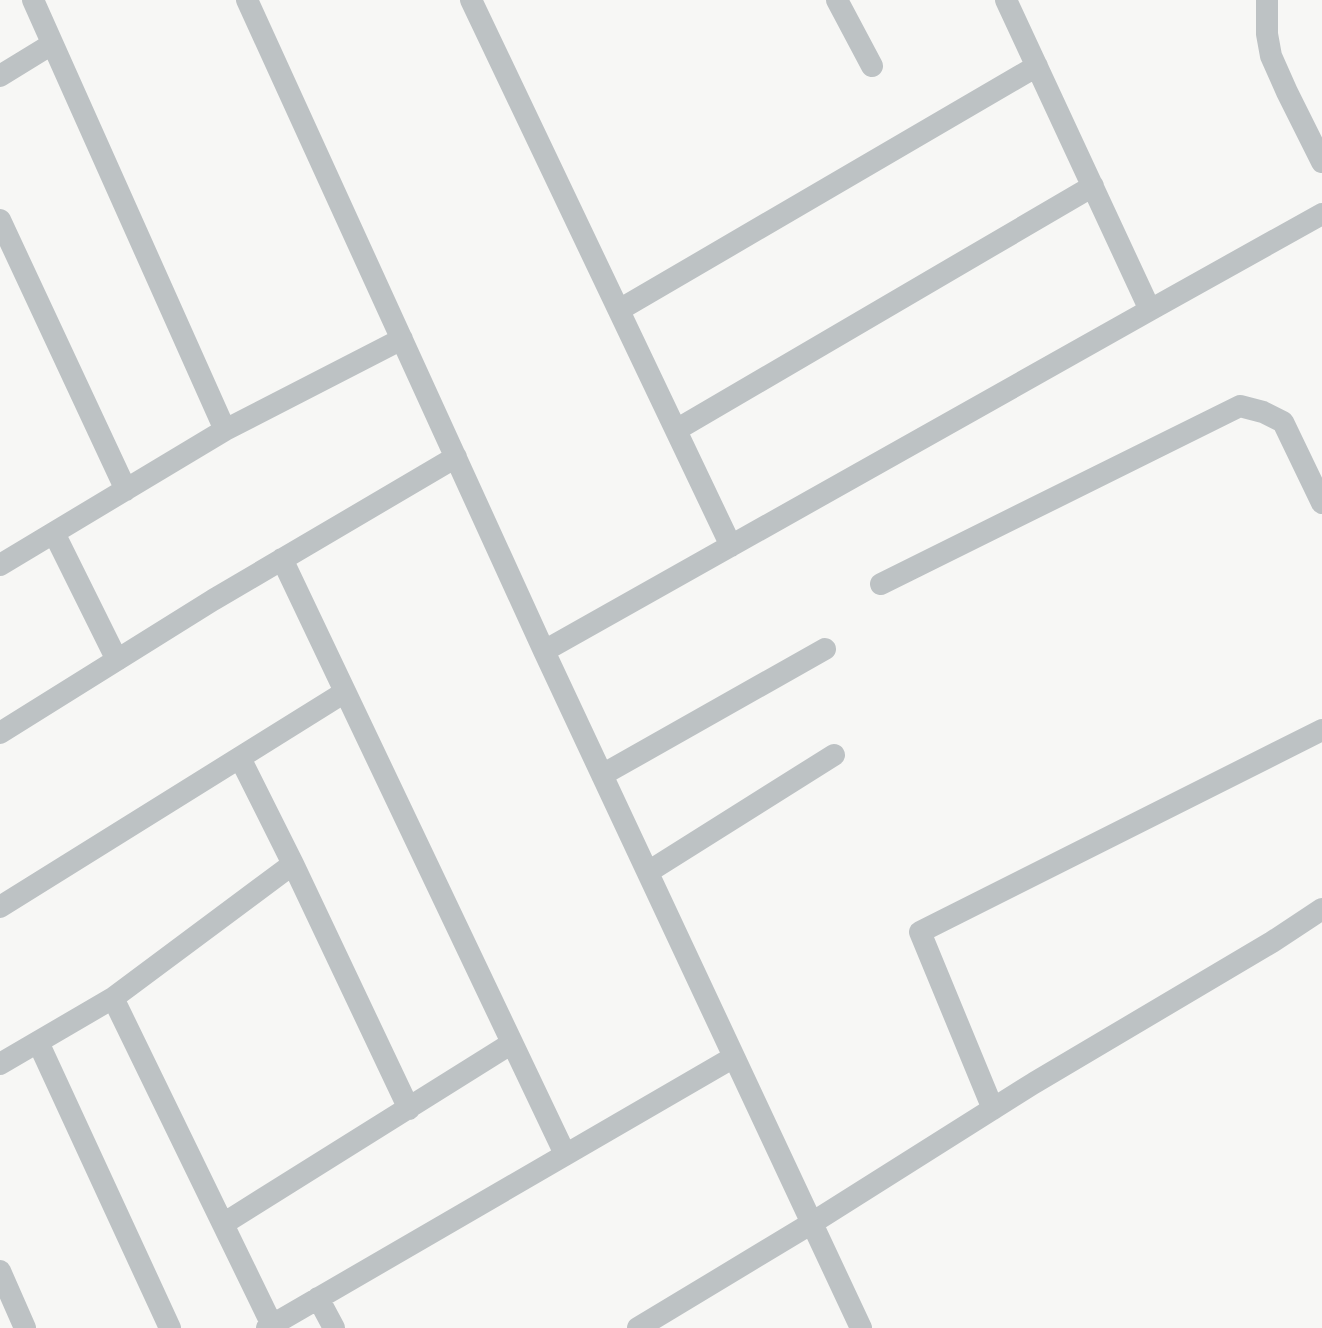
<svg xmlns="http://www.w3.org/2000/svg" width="1322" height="1328" viewBox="0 0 1322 1328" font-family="Montserrat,sans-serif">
  <rect width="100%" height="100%" fill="#f7f7f5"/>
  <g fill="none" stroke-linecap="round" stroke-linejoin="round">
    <!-- minor -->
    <path stroke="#bdc2c4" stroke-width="22" d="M33 0 225 430
      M247 0 544 651 861 1328
      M471 0 731 546
      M837 0 872 66
      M1267 0V34L1271 56 1287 92 1322 162
      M0 76 52 44
      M0 220 126 490
      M619 310 1037 66
      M1150 310 1322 214
      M676 430 1093 186
      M54 533 117 660
      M282 559 565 1154
      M0 565 225 430 402 339
      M881 584 1240 406 1263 412 1283 422 1322 503
      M544 651 1150 310 1006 0
      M0 733 213 600 456 457
      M240 758 293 864 409 1109
      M602 775 825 649
      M648 872 834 755
      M0 907 345 692
      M113 998 272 1325
      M38 1042 170 1328
      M0 1064 113 998 293 864
      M993 1109 920 932 1322 730
      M223 1224 512 1043
      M0 1271 25 1328
      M318 1298 334 1328
      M267 1328 734 1057
      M638 1328 812 1223 1034 1083 1272 942 1322 909"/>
  </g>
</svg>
